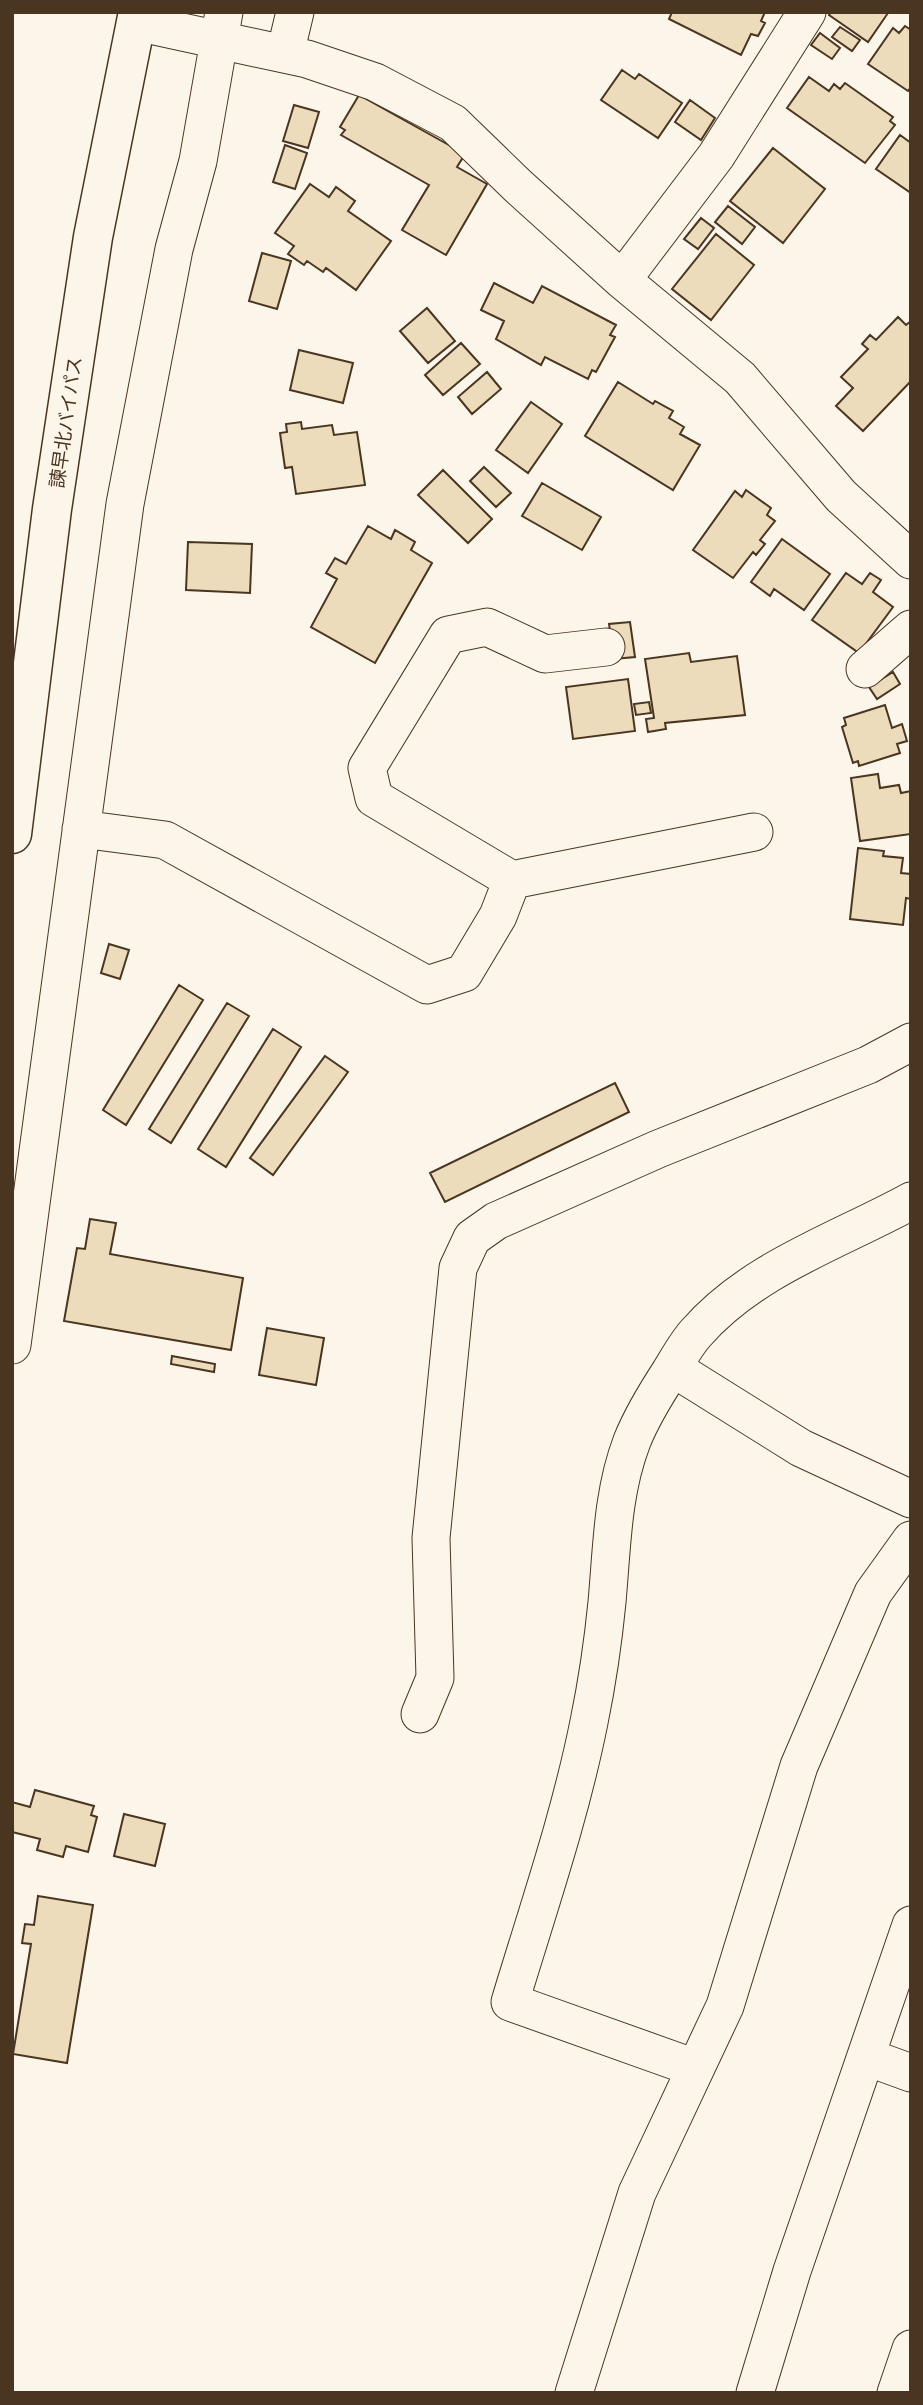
<svg xmlns="http://www.w3.org/2000/svg" width="923" height="2405" viewBox="0 0 923 2405" font-family="'Titillium Web','Noto Sans JP',sans-serif">
  <rect width="100%" height="100%" fill="#fbf6e9"/>
  <!-- building -->
  <path fill="#ecdcbc" stroke="#4a3520" stroke-width="2" d="M672 12H765L761 21 765 23 758 36 751 34 741 55 669 19Z
    M831 12H886L888 13 868 42 829 15Z
    M905 26 911 30V87L908 91 868 64 893 28 899 33Z
    M840 27 860 40 852 51 832 37Z
    M820 33 840 48 832 59 811 45Z
    M622 70 635 79 639 74 682 103 658 138 601 100Z
    M809 77 829 91 834 84 840 89 845 83 893 117 890 121 895 125 865 163 787 108Z
    M359 95 465 154 457 167 487 184 446 255 402 230 429 185 341 135 345 130 340 127Z
    M690 100 715 118 701 140 675 122Z
    M294 105 319 112 308 148 283 141Z
    M900 135 911 143V193L876 169Z
    M285 145 307 153 295 189 273 182Z
    M773 148 825 189 783 243 730 201Z
    M310 184 329 197 336 187 355 201 348 211 391 241 356 290 326 268 323 272 307 261 304 265 288 254 294 246 275 233Z
    M728 206 755 227 742 244 715 222Z
    M701 218 714 228 698 249 684 239Z
    M716 234 754 265 711 320 672 289Z
    M262 253 291 261 277 309 249 301Z
    M494 283 533 303 542 286 616 325 610 335 615 337 596 372 592 370 588 379 545 357 541 365 496 339 504 321 481 310Z
    M427 308 455 341 428 363 400 331Z
    M898 317 906 325 911 321V381L863 431 836 406 853 388 841 377 868 349 862 344 870 335 876 340Z
    M461 343 480 364 443 395 425 375Z
    M299 350 353 363 343 403 290 390Z
    M487 372 501 389 472 414 458 397Z
    M618 382 653 404 655 401 673 411 669 418 684 427 680 434 700 445 673 490 585 436Z
    M531 402 562 424 528 473 496 450Z
    M301 422 302 429 332 425 334 435 357 432 365 485 296 494 292 467 285 468 280 433 287 432 286 424Z
    M484 467 511 493 496 507 470 481Z
    M443 470 492 519 468 543 418 495Z
    M542 483 601 517 582 550 522 516Z
    M746 490 771 508 767 515 775 521 760 540 765 544 756 555 753 552 733 578 693 550 735 491 742 497Z
    M368 526 391 539 395 530 415 542 411 550 432 563 375 663 311 627 337 579 326 573 335 558 346 564Z
    M782 539 830 574 804 610 774 589 770 596 751 582Z
    M188 542 252 544 250 593 186 590Z
    M846 573 862 584 870 573 881 580 873 592 893 607 859 653 812 620Z
    M630 622 635 657 614 659 609 624Z
    M689 653 691 662 737 656 745 715 665 723 666 729 648 732 646 719 654 718 645 659Z
    M893 672 900 684 877 699 869 687Z
    M628 679 635 731 573 739 566 687Z
    M649 702 651 713 636 715 634 704Z
    M885 705 892 728 902 724 907 741 897 744 900 753 859 766 858 761 853 763 842 727 846 725 844 718Z
    M878 774 880 788 899 785 901 793 911 791V834L860 841 851 778Z
    M858 848 884 851 883 856 903 858 901 873 911 874V899L906 898 903 925 850 919Z
    M109 944 129 950 120 979 101 973Z
    M179 985 203 1000 126 1125 103 1110Z
    M227 1003 249 1016 171 1143 149 1129Z
    M273 1029 301 1047 226 1167 198 1149Z
    M325 1056 348 1072 273 1175 250 1158Z
    M615 1083 629 1112 445 1202 430 1173Z
    M90 1219 116 1223 110 1254 243 1278 231 1350 64 1321 77 1248 85 1249Z
    M267 1328 324 1338 316 1385 259 1375Z
    M172 1356 215 1364 214 1372 171 1364Z
    M35 1790 94 1806 91 1815 97 1817 88 1852 66 1846 63 1857 37 1850 40 1839 12 1832V1802L30 1807Z
    M124 1814 165 1824 155 1866 114 1856Z
    M38 1896 93 1905 67 2063 13 2054 31 1944 22 1943 25 1924 34 1925Z"/>
  <g fill="none" stroke-linecap="round" stroke-linejoin="round">
    <!-- street casing -->
    <g stroke="#4a3520" stroke-width="39">
      <path id="street" d="M136 22 307 59 375 82 453 123 518 186 622 280 716 156 807 12
        M285 54 295 12
        M622 280 740 378 841 496 911 560
        M865 669 911 629
        M81 829 165 840 427 985 464 973 498 916 512 880 754 832
        M512 880 374 798 367 768 448 635 487 627 545 654 606 647
        M12 1345 125 504 174 249 198 161 224 12
        M673 1368 801 1448 911 1499
        M420 1714 435 1678 431 1538 458 1268 472 1238 496 1221 658 1149 868 1065 911 1042
        M867 2057 911 2073
        M695 2068 510 2002C538 1909 570 1817 589 1722 597 1683 603 1643 607 1602 612 1548 612 1493 632 1441 642 1416 655 1395 670 1372 678 1359 686 1344 696 1333 753 1268 838 1241 911 1201
        M574 2393 637 2193 725 2006 799 1766 873 1593 911 1540
        M755 2393 792 2271 911 1925
        M896 2393 911 2349"/>
    </g>
    <!-- highway casing -->
    <g stroke="#4a3520" stroke-width="41">
      <path id="highway" d="M12 834 52 509 93 237 138 12"/>
    </g>
    <!-- street -->
    <use href="#street" stroke="#fbf6e9" stroke-width="37"/>
    <!-- highway -->
    <use href="#highway" stroke="#fbf6e9" stroke-width="38"/>
  </g>
  <g text-anchor="middle" dominant-baseline="central" stroke-width="5" stroke-linejoin="round" paint-order="stroke">
    <!-- street labels -->
    <g font-size="19" fill="#4a3520" stroke="#fbf6e9">
      <text transform="translate(65 422) rotate(-82)">諫早北バイパス</text>
    </g>
  </g>
  <!-- border -->
  <rect width="923" height="2405" fill="none" stroke="#4a3520" stroke-width="28"/>
</svg>
